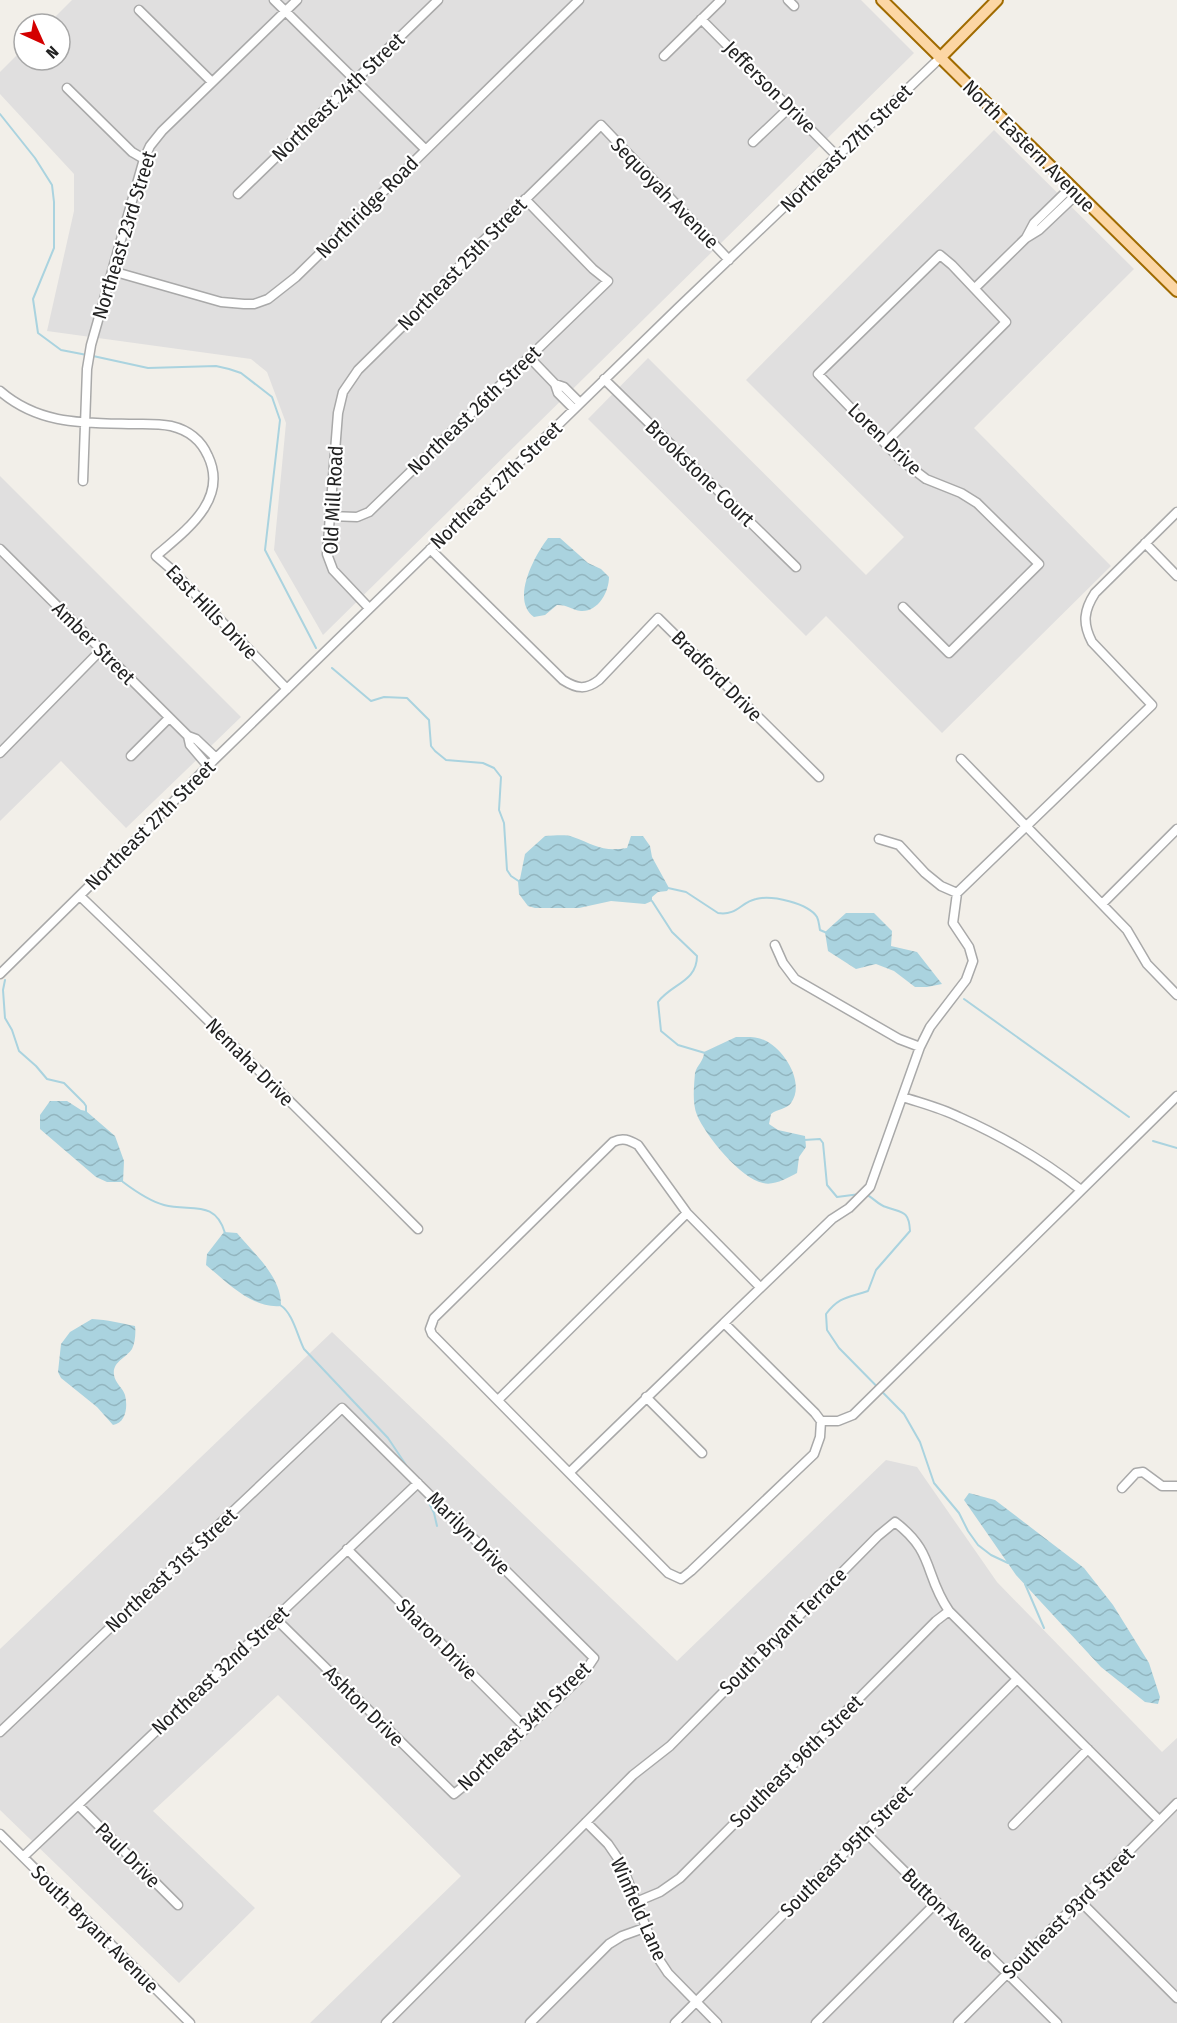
<svg xmlns="http://www.w3.org/2000/svg" width="1177" height="2023" viewBox="0 0 1177 2023" font-family="'Fira Sans Condensed',sans-serif">
  <defs>
    <pattern id="water-waves" width="16" height="10" patternUnits="userSpaceOnUse" patternTransform="scale(1.5)"><rect width="16" height="10" fill="#aad3df"/><path d="M0 5q4-4 8 0t8 0" fill="none" stroke="#92b5bf"/></pattern>
  </defs>
  <rect width="100%" height="100%" fill="#f2efe9"/>
  <!-- residential -->
  <path fill="#e0dfdf" d="M72 0H861L914 53 323 635 274 550 286 423 267 372 251 359 47 331 74 211V174L0 94V72L24 48V60H60V24H48Z
    M994 130 1134 269 974 428 1111 566 942 733 826 616 806 636 588 419 648 358 866 575 904 537 746 380Z
    M0 476 241 717 126 828 61 761 0 821Z
    M332 1332 677 1661 886 1460 917 1467 997 1582 1162 1752 1177 1738V2023H310L461 1876 278 1695 153 1811 255 1908 179 1983 0 1810V1649Z"/>
  <!-- water -->
  <path fill="url(#water-waves)" d="M548 538H560L588 563 601 569 609 577C609 592 598 612 581 611 572 610 569 605 557 605L545 615 534 617C510 600 535 555 548 538Z
    M545 836C554 836 565 834 573 837 595 845 602 852 627 848L631 836H643L650 846 652 857 669 888 667 891 658 892 652 897V901L645 904 611 901 579 908H535L528 906 519 894 518 881 520 879 525 854Z
    M846 913H874L892 931 891 946 917 952 942 984 927 987H915L894 971 876 964 856 969 828 951 825 932Z
    M736 1037C745 1037 756 1036 764 1040 783 1048 806 1082 791 1103 787 1109 777 1109 771 1114L769 1124 778 1130 805 1136 806 1147 799 1157 797 1173C787 1178 774 1186 763 1183 741 1179 705 1135 697 1115 692 1103 694 1086 695 1073 697 1065 704 1061 704 1052Z
    M50 1101H67L81 1110 86 1111 115 1136 124 1161 123 1182H107L96 1177 40 1129V1115Z
    M224 1232 237 1233C254 1254 282 1277 281 1306 252 1309 227 1282 206 1265L207 1254Z
    M92 1319C108 1320 120 1323 135 1326 136 1333 135 1343 132 1349 126 1358 112 1362 114 1375 115 1383 123 1388 125 1395 128 1407 126 1423 113 1425L97 1407 61 1378 58 1372 61 1344 70 1332Z
    M969 1493 995 1500 1084 1568 1113 1605 1149 1663 1160 1697 1158 1704 1145 1702 1101 1667 1016 1575 964 1500Z"/>
  <g fill="none" stroke-linecap="round" stroke-linejoin="round">
    <!-- stream -->
    <path stroke="#aad3df" stroke-width="2" d="M0 114 35 158 52 185 54 202V248L33 299 38 333 61 350 87 355
      M93 356 148 368 216 366 229 369 241 373 272 397 280 420 265 550 316 648
      M332 668 371 701 384 697 407 698 429 720 431 746 435 751 446 760 483 763 494 768 501 777 499 810 504 823 507 870 511 876 520 882
      M668 888 686 892 718 913C737 916 741 902 756 899 772 895 808 903 817 917 819 921 819 925 820 930L827 933
      M652 901 672 932 697 956C697 982 671 984 658 1002L661 1031 678 1045 705 1053
      M5 980 3 990 5 1018 12 1030 19 1051 36 1066 47 1079 64 1083 84 1103 86 1106V1112
      M964 999 1129 1117
      M804 1140 820 1139 823 1143 827 1185 837 1197 860 1194
      M1153 1141 1177 1148
      M123 1182C135 1191 149 1201 164 1205 191 1212 215 1199 225 1233
      M865 1194C873 1197 878 1205 886 1207 902 1213 909 1210 910 1231L876 1270 868 1291C848 1298 840 1296 826 1314L827 1330 839 1348 904 1414 920 1442 934 1483 959 1513 968 1531 978 1545 991 1555 1008 1563
      M280 1305C293 1313 297 1335 304 1349L388 1438 406 1465
      M425 1495 434 1513 437 1526
      M1025 1584 1044 1628"/>
    <!-- minor casing -->
    <g stroke="#a9a9a9" stroke-width="11">
      <path id="minor" d="M274 0 425 149
        M788 0 794 6
        M139 10 212 82
        M701 19 838 157
        M664 56 721 0
        M67 88 132 152 144 159
        M753 142 790 107
        M238 194 438 0
        M1026 238 1034 223 1071 187
        M112 271 221 302 244 304H254L268 299 296 277 579 0
        M975 288 1026 238 1039 230 1078 193
        M529 357 555 384 558 393 574 409
        M604 379 796 567
        M555 384 564 387 580 403
        M0 391C38 424 81 423 129 424 143 424 157 423 171 426 188 430 201 440 208 456 229 500 185 531 156 556L171 569 287 689
        M885 443 1006 322 952 265 940 255 818 374 901 460 926 479 961 493 977 503 1039 564 949 653 903 607
        M83 481 87 369 91 345 144 159 150 146 162 131 297 0
        M329 516 357 517 369 512 608 281 593 269 525 199
        M1145 543 1177 576
        M0 549 188 736 196 739 216 758
        M430 549 563 680C577 689 586 690 599 680L658 618 819 777
        M369 608 333 570 327 554 338 413 343 392 358 370 426 303 478 246 585 141 601 125 729 260
        M188 736 190 745 208 766
        M0 753 101 650
        M131 756 169 718
        M961 759 1127 930 1147 964 1177 995
        M879 839 899 845 925 873 941 886 957 893 1152 705 1092 642C1082 623 1084 610 1095 593L1177 512
        M957 893 953 923 969 947 973 961 966 980 930 1027 920 1047 870 1187 849 1208 832 1219 724 1323 815 1413 821 1421H838L853 1415 1177 1096
        M80 896C194 1005 306 1117 418 1229
        M1102 904 1177 829
        M775 945 783 963 795 979 899 1039 920 1047
        M0 974 134 842 214 760 678 308 940 58
        M903 1097C921 1103 941 1108 959 1117 1002 1136 1044 1161 1081 1190
        M760 1287 687 1213 638 1145C629 1140 623 1137 613 1142L434 1318 430 1329 432 1334 668 1573 681 1579 691 1571 814 1454 820 1437 821 1421
        M646 1397 702 1453
        M499 1399 687 1213
        M570 1472 724 1323
        M1122 1488 1136 1473 1143 1472 1162 1486H1177
        M347 1549 526 1728
        M0 1732 342 1408 594 1658 582 1676 470 1781 454 1794 275 1618
        M78 1805 178 1905
        M586 1822 608 1844 621 1863 658 1958 668 1973 717 2023
        M1013 1825 1088 1749
        M865 1832 1057 2023
        M0 1834 190 2023
        M23 1857 418 1483
        M1080 1901 1177 1998
        M636 1902 660 1892 680 1878 936 1621 949 1611
        M386 2023 633 1775 670 1746 878 1536 895 1522C935 1552 924 1575 949 1611L1159 1820
        M530 2023 609 1944 622 1936 647 1927
        M675 2023 1017 1679
        M816 2023 937 1902
        M958 2023 1177 1803"/>
    </g>
    <!-- major casing -->
    <g stroke="#a06b00" stroke-width="14">
      <path id="major" d="M882 0 1177 291
        M940 58 997 0"/>
    </g>
    <!-- minor -->
    <use href="#minor" stroke="#fff" stroke-width="8"/>
    <!-- major -->
    <use href="#major" stroke="#fcd6a4" stroke-width="10"/>
  </g>
  <g text-anchor="middle" dominant-baseline="central" stroke-width="4.5" stroke-linejoin="round" paint-order="stroke">
    <!-- street labels -->
    <g font-size="20" fill="#222" stroke="#fff">
      <text transform="translate(770 87) rotate(45)">Jefferson Drive</text>
      <text transform="translate(338 97) rotate(-44)">Northeast 24th Street</text>
      <text transform="translate(1029 146) rotate(45)">North Eastern Avenue</text>
      <text transform="translate(846 148) rotate(-44)">Northeast 27th Street</text>
      <text transform="translate(665 193) rotate(46)">Sequoyah Avenue</text>
      <text transform="translate(367 207) rotate(-45)">Northridge Road</text>
      <text transform="translate(124 235) rotate(-73)">Northeast 23rd Street</text>
      <text transform="translate(462 264) rotate(-46)">Northeast 25th Street</text>
      <text transform="translate(474 410) rotate(-44)">Northeast 26th Street</text>
      <text transform="translate(885 439) rotate(44)">Loren Drive</text>
      <text transform="translate(700 473) rotate(44)">Brookstone Court</text>
      <text transform="translate(496 485) rotate(-44)">Northeast 27th Street</text>
      <text transform="translate(333 500) rotate(-87)">Old Mill Road</text>
      <text transform="translate(212 612) rotate(46)">East Hills Drive</text>
      <text transform="translate(94 643) rotate(45)">Amber Street</text>
      <text transform="translate(717 676) rotate(45)">Bradford Drive</text>
      <text transform="translate(150 825) rotate(-45)">Northeast 27th Street</text>
      <text transform="translate(250 1062) rotate(45)">Nemaha Drive</text>
      <text transform="translate(469 1533) rotate(45)">Marilyn Drive</text>
      <text transform="translate(171 1570) rotate(-43)">Northeast 31st Street</text>
      <text transform="translate(783 1631) rotate(-45)">South Bryant Terrace</text>
      <text transform="translate(437 1639) rotate(45)">Sharon Drive</text>
      <text transform="translate(220 1670) rotate(-43)">Northeast 32nd Street</text>
      <text transform="translate(364 1706) rotate(45)">Ashton Drive</text>
      <text transform="translate(524 1726) rotate(-44)">Northeast 34th Street</text>
      <text transform="translate(796 1761) rotate(-45)">Southeast 96th Street</text>
      <text transform="translate(846 1851) rotate(-45)">Southeast 95th Street</text>
      <text transform="translate(128 1855) rotate(45)">Paul Drive</text>
      <text transform="translate(639 1909) rotate(66)">Winfield Lane</text>
      <text transform="translate(1068 1913) rotate(-45)">Southeast 93rd Street</text>
      <text transform="translate(948 1914) rotate(45)">Button Avenue</text>
      <text transform="translate(95 1929) rotate(45)">South Bryant Avenue</text>
    </g>
  </g>
  <!-- north arrow -->
  <g transform="translate(42 42) rotate(135)"><circle r="28" fill="#ffffff" stroke="#a7a7a7" stroke-width="1.5"/>
  <path d="M0-4.5L10 22L0 15L-10 22Z" fill="#d40000"/>
  <text y="-9" font-size="16" font-weight="bold" text-anchor="middle" fill="#222222">N</text>
  </g>
</svg>
